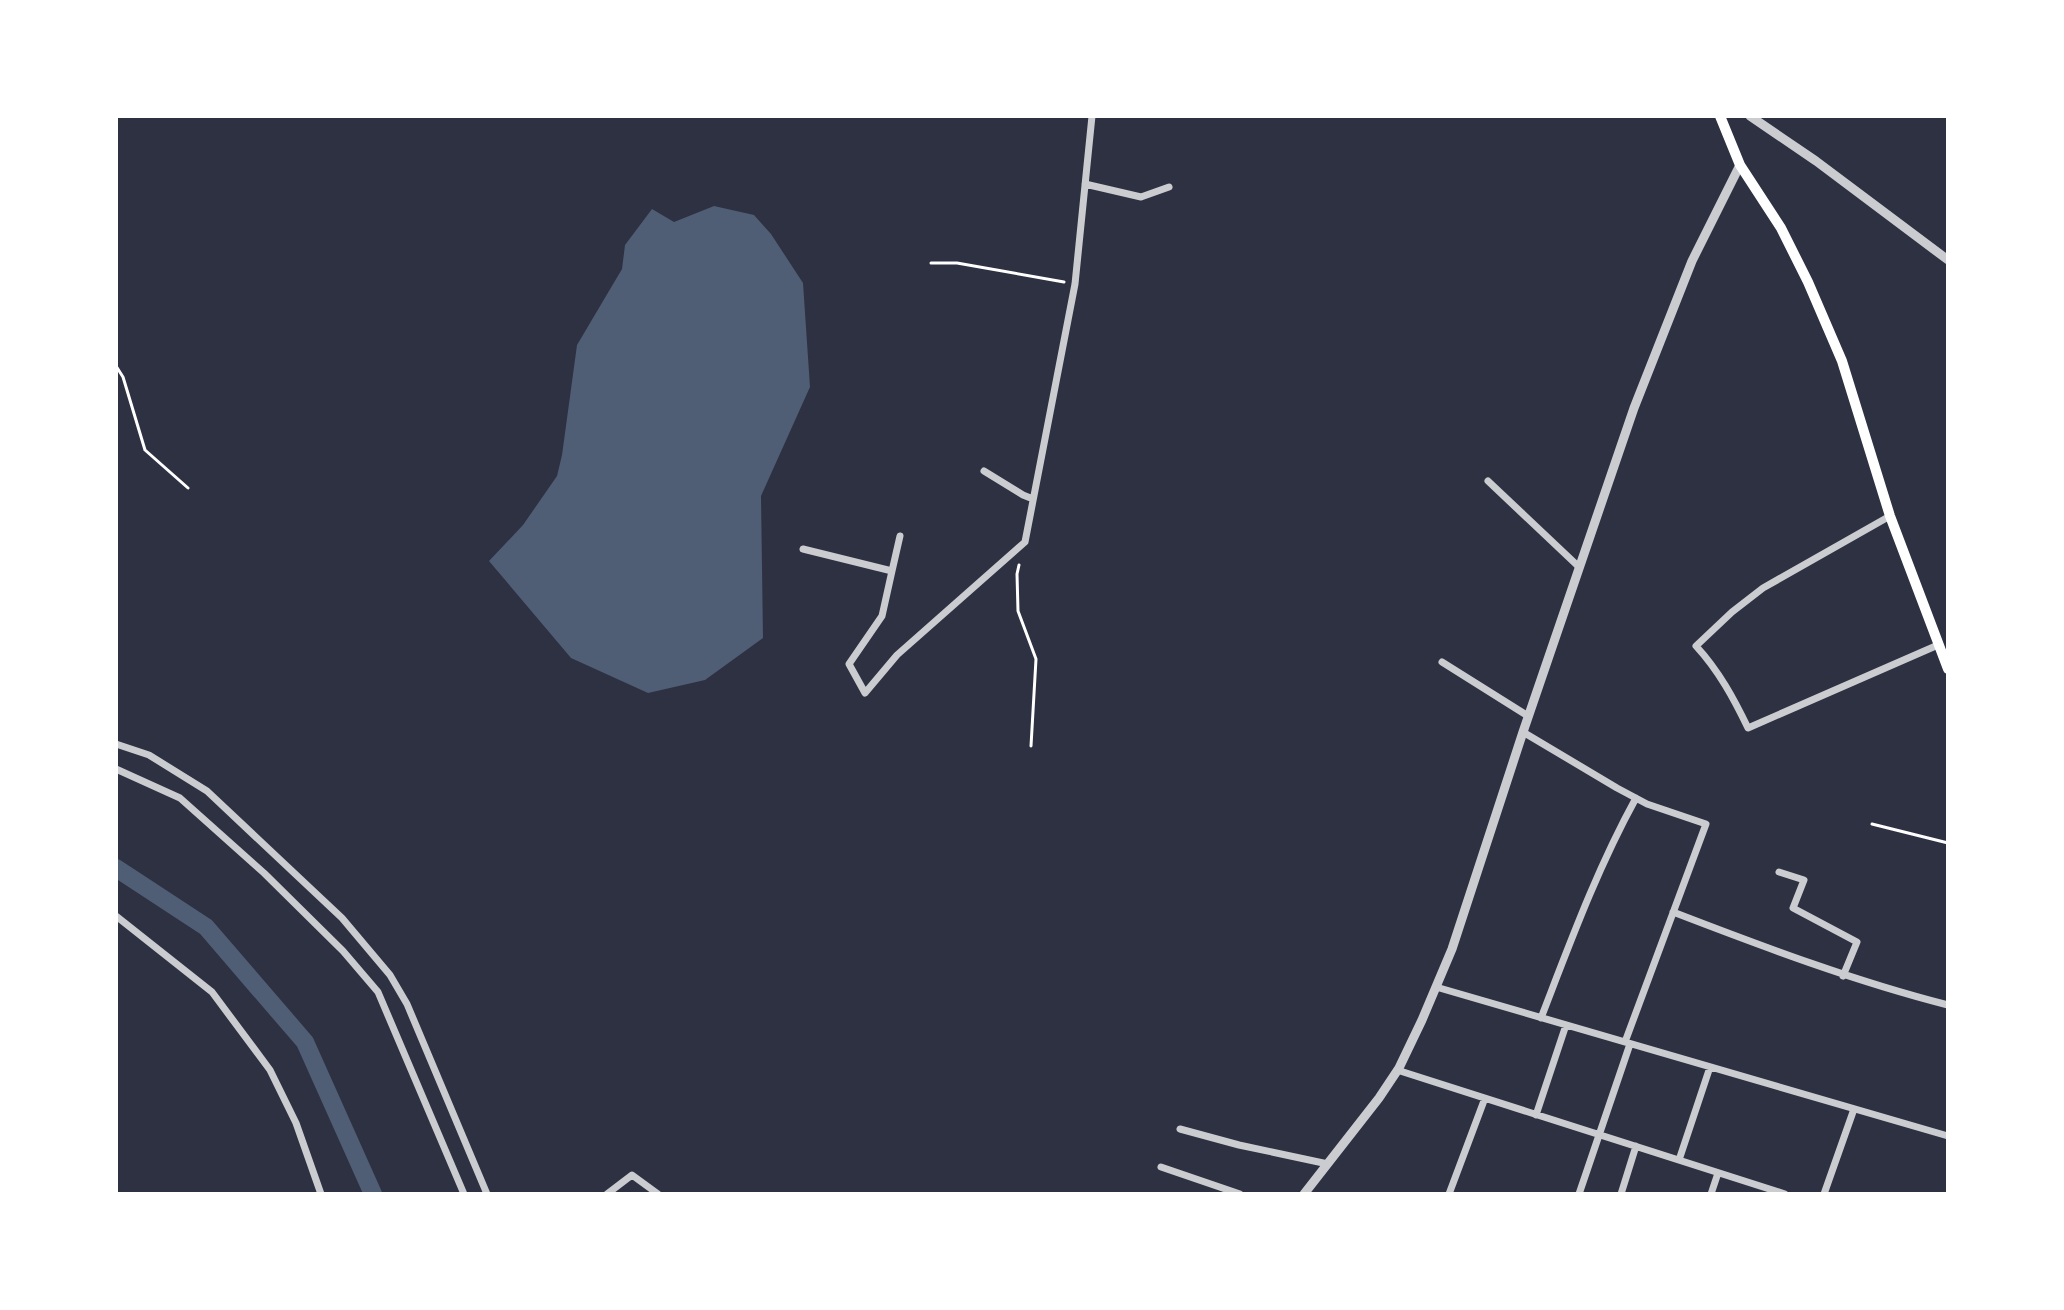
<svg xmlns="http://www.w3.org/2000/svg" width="2064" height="1310" viewBox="0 0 2064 1310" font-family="'Open Sans',sans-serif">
  <rect width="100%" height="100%" fill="#2d3142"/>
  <!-- water -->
  <path fill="#4f5d75" d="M714 206 754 215 771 234 803 283 810 387 761 496 763 638 705 680 648 693 571 658 489 561 523 525 557 476 562 455 577 345 622 269 625 245 652 209 674 222Z"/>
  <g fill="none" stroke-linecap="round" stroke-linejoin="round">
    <!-- canal -->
    <path stroke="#4f5d75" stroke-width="18" d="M116 868 206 927 305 1042 373 1194"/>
    <!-- path -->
    <path stroke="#fff" stroke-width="3" d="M931 263H957L1064 282
      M116 366 123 377 145 450 188 488
      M1019 565 1017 574 1018 611 1036 659 1031 746
      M1872 824 1948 843"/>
    <!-- minor -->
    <path stroke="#caccd0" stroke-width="7" d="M1085 184 1141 197 1169 187
      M984 471 1023 495 1033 499
      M1488 481 1579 567
      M1890 516 1763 588 1732 612 1696 646C1719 671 1734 699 1748 728L1938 645
      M803 549 892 571 882 616 849 664 865 693 897 655 1025 542 1075 284 1092 116
      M892 571 900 536
      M1442 662 1528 716
      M1523 732 1617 788 1647 804 1706 824 1625 1042
      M116 744 149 755 207 791 342 918 390 975 407 1004 487 1194
      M116 769 180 798 264 873 343 951 378 992 464 1194
      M1779 872 1804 880 1793 908 1857 942 1843 976
      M1673 912C1764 947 1854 981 1948 1005
      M116 916 212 992 270 1070 296 1123 321 1194
      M1436 987 1948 1136
      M1541 1018C1570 943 1597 869 1636 798
      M1397 1070 1785 1194
      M1536 1115 1566 1025
      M1180 1129 1239 1145 1328 1164
      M1679 1160 1710 1067
      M1161 1167 1240 1194
      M607 1194 632 1175 658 1194
      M1449 1194 1485 1098
      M1579 1194 1630 1044
      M1621 1194 1636 1146
      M1711 1194 1718 1173
      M1824 1194 1854 1109"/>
    <!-- tertiary -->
    <path stroke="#caccd0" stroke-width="9" d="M1750 116 1816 161 1948 260
      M1304 1194 1379 1098 1399 1068 1422 1020 1452 949 1523 732 1634 408 1692 261 1740 165"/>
    <!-- secondary -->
    <path stroke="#fff" stroke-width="10" d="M1720 116 1740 165 1781 228 1808 282 1842 361 1890 516 1948 669"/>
  </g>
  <!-- border -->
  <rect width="2064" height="1310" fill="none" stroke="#ffffff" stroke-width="236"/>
</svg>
